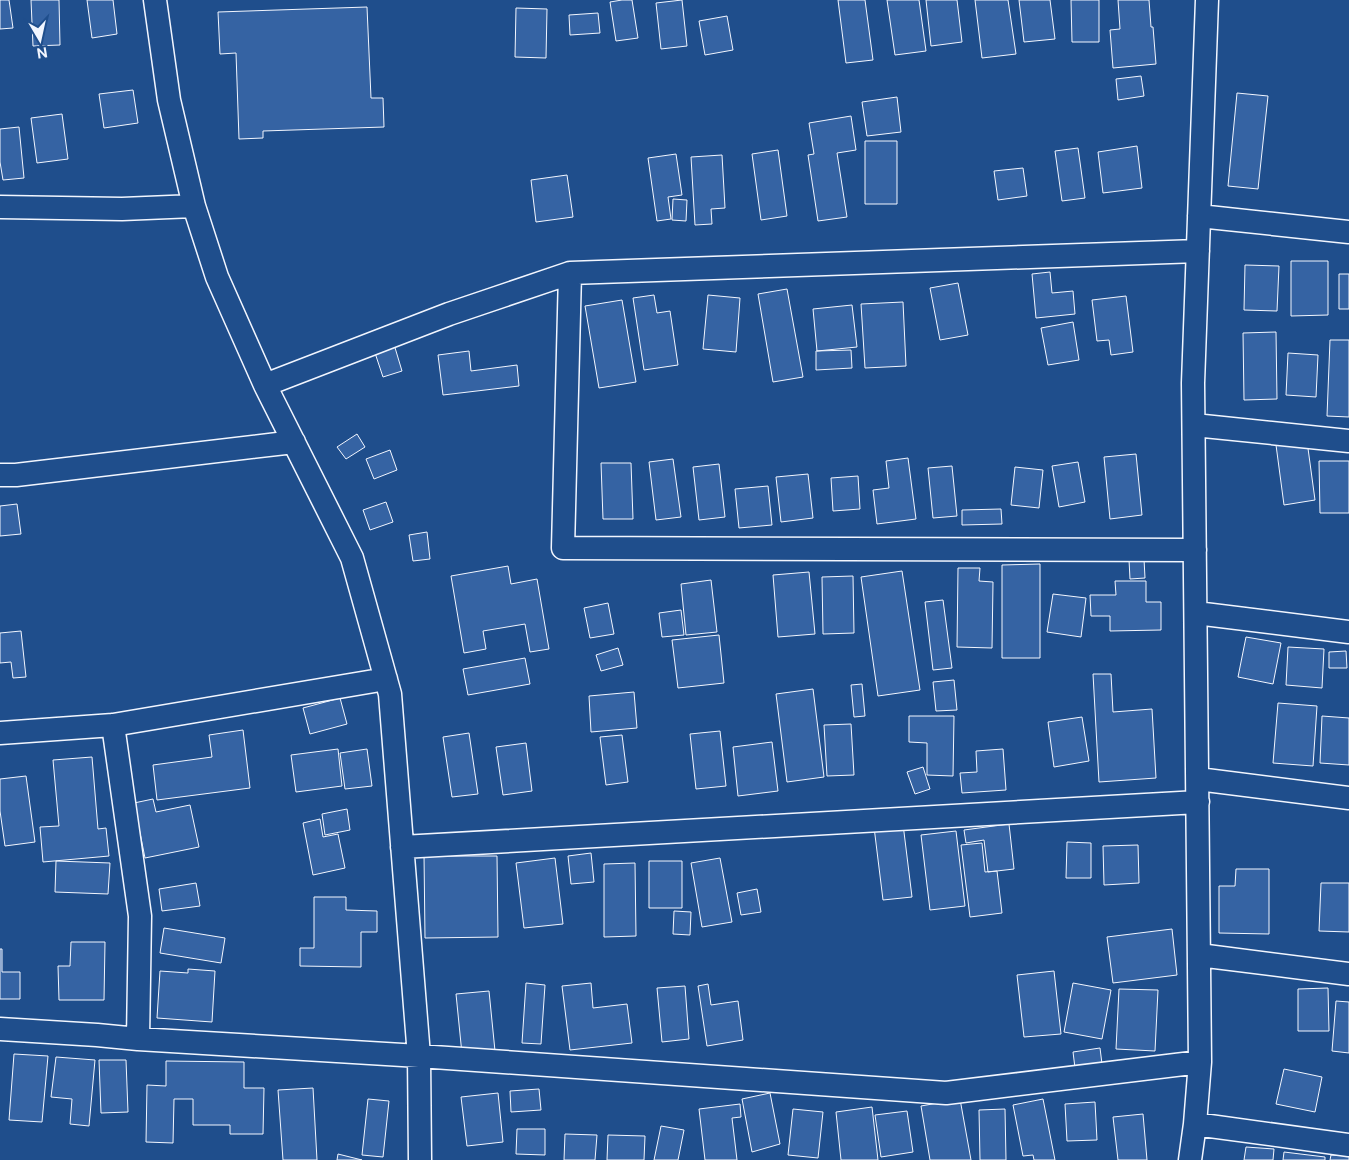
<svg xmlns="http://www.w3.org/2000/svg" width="1349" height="1160" viewBox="0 0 1349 1160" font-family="'Public Sans',sans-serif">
  <rect width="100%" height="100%" fill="#1f4e8c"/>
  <!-- building -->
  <path fill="#3563a3" stroke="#f2f6ff" d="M0 0H9L13 28 0 29Z
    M31 0H59L60 45 33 46Z
    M87 0H113L117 34 92 38Z
    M622 0H632L638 38 616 41 610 2Z
    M682 0 687 46 661 49 656 3Z
    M838 0H865L873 60 846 63Z
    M887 0H919L926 51 895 55Z
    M926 0H957L962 42 931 46Z
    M975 0H1008L1016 54 982 58Z
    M1019 0H1050L1055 39 1024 42Z
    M1071 0H1099V42H1072Z
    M1118 0H1149L1151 27H1153L1156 64 1113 68 1110 30 1120 29Z
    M367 7 371 98H383L384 127 263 131V138L239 139 236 53 220 54 218 12Z
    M516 8 547 9 546 58 515 57Z
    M598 13 600 33 570 35 569 15Z
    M727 16 733 50 705 55 699 21Z
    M1141 76 1144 96 1118 100 1116 79Z
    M133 90 138 123 104 128 99 94Z
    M1237 93 1268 96 1258 189 1228 186Z
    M897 97 901 132 867 136 862 102Z
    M62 114 68 159 37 163 31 118Z
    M851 116 856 150 837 153 847 217 818 221 808 155 814 154 809 123Z
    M19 127 24 178 3 180 0 162V129Z
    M865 141H897V204H865Z
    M1137 146 1142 188 1103 193 1098 152Z
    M1078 148 1085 198 1062 201 1055 151Z
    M778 150 787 216 761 220 752 154Z
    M676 154 682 195 668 197 671 219 657 221 648 158Z
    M722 155 725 208 711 209 712 224 695 225 691 157Z
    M1023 168 1027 196 998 200 994 171Z
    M567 175 573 217 536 222 531 180Z
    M673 199 687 200 686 221 672 220Z
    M1291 261H1328V315L1291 316Z
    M1245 265 1279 266 1277 311 1244 310Z
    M1050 272 1052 293 1073 291 1075 314 1036 318 1032 274Z
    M1339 274H1349V309H1339Z
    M958 283 968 335 940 340 930 288Z
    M787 289 803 377 773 382 758 294Z
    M654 295 657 313 670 311 678 365 644 370 633 298Z
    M708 295 740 298 736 352 703 349Z
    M1126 296 1133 352 1111 355 1109 340 1097 341 1092 300Z
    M622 300 636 382 599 388 585 306Z
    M903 302 906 366 865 368 861 304Z
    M852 305 857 347 817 351 813 309Z
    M1073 322 1079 360 1048 365 1041 328Z
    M1276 332 1277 399 1244 400 1243 333Z
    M1330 340H1349V417L1327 416Z
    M393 341 402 371 383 377 373 347Z
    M851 350 852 368 816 370V351Z
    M469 351 471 371 517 365 519 386 443 395 438 355Z
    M1288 353 1318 355 1316 397 1286 395Z
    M357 434 365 447 346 459 337 447Z
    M1307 441 1315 500 1284 505 1276 445Z
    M390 450 397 470 374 479 366 459Z
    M1136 454 1142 515 1110 519 1104 457Z
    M908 458 916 519 877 524 873 490 889 488 886 461Z
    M673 459 681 517 656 520 649 462Z
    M1319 461H1349V513H1320Z
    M1078 462 1085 502 1059 507 1052 466Z
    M601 463H631L633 519H603Z
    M719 464 725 517 699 520 693 467Z
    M952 466 957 516 933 518 928 468Z
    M1015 467 1043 470 1039 508 1011 505Z
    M808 474 813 518 781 522 776 477Z
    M858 476 860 509 833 511 831 478Z
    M768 486 772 525 739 528 735 489Z
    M386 502 393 522 370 530 363 510Z
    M17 504 21 534 0 536V506Z
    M1001 509 1002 524 962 525V510Z
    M427 532 430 559 413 561 409 535Z
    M1144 559 1145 578 1130 579 1129 560Z
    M1040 564V658H1002V565Z
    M508 566 511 584 537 579 549 649 530 652 525 624 483 631 486 649 464 653 451 576Z
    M958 568H980L979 581 993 582 992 648 957 647Z
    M902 571 920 690 878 696 861 577Z
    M809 572 815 634 778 637 773 575Z
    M853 576 854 633 823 634 822 577Z
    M711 580 717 632 686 635 681 584Z
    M1115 581H1146V602H1161V630L1110 631V616H1091L1090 595H1116Z
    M1053 594 1086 598 1081 637 1047 632Z
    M943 600 952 668 933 670 925 602Z
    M608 603 614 634 590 638 584 608Z
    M681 610 684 635 662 637 659 613Z
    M21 631 26 677 13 678 11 662 0 663V633Z
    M719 635 724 683 678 688 672 640Z
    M1246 637 1281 643 1273 684 1238 677Z
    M1288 647 1324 649 1322 688 1286 685Z
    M618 648 623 665 601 671 596 655Z
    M1346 651 1347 668H1329V652Z
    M525 658 530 684 468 695 463 669Z
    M1093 674H1111L1113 712 1152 709 1156 778 1099 782Z
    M954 680 957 710 936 711 933 682Z
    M862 684 865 716 854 717 851 685Z
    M813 689 824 777 787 782 776 694Z
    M634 692 637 728 591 732 589 696Z
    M340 698 347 724 310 734 303 708Z
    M1278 703 1317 706 1313 766 1273 763Z
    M909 716H954L953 776 927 775V743L909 742Z
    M1322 716 1349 718V765L1320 763Z
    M1082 717 1089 761 1054 767 1048 722Z
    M851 724 854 775 827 776 824 725Z
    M243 730 250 788 157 800 153 765 212 757 209 735Z
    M720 731 726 786 696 789 690 734Z
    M469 733 478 794 452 797 443 737Z
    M622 735 628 782 606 785 600 737Z
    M772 742 778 791 738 796 733 747Z
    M526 743 532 791 503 795 496 747Z
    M338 749 342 786 296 792 291 755Z
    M367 749 372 786 345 789 340 753Z
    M1003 749 1006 790 962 793 960 773 977 772 976 751Z
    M92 757 98 829 106 828 109 856 43 862 40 827 59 826 53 760Z
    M923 767 930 789 915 794 907 772Z
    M26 776 35 842 5 846 0 811V779Z
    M153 799 156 812 190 805 199 847 145 858 134 803Z
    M347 809 350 830 325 835 322 814Z
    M320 819 323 837 338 834 345 868 313 875 303 823Z
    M903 824 912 897 883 900 874 827Z
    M1009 824 1014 869 988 872 984 840 966 843 964 830Z
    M956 831 965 906 930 910 921 835Z
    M1067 842 1091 843V878H1066Z
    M982 843 985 872 997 871 1002 913 970 917 961 845Z
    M1138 845 1139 883 1104 885 1103 846Z
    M591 853 594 882 571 884 568 856Z
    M439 854V856H497L498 937 425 938 424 855Z
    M555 858 563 924 524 928 516 863Z
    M720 858 732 922 702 927 691 863Z
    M56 861 110 863 108 894 55 892Z
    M649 861H682V908H649Z
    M635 863 636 936 604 937V864Z
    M1236 869H1269V934L1219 933V886H1235Z
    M196 883 200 906 162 911 159 889Z
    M1321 883H1349V932L1319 931Z
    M757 889 761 912 741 915 737 893Z
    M314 897H346V910L377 911V932H361V967L300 966V948H314Z
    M674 911 691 912 690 935 673 934Z
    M164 928 225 938 221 963 160 953Z
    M1172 929 1177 975 1113 983 1107 937Z
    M71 942H105L104 1000H59L58 966H70Z
    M0 949H2V972H20V999H0Z
    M188 969 215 971 212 1022 157 1018 160 971 188 973Z
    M1054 971 1061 1034 1024 1037 1017 975Z
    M526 983 545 985 541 1044 522 1043Z
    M591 983 593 1008 627 1004 632 1043 570 1050 562 986Z
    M1073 983 1111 990 1102 1039 1064 1032Z
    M708 984 711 1005 738 1001 743 1040 707 1046 698 986Z
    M685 986 689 1039 662 1042 657 988Z
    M1328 988 1329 1031H1298V989Z
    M1119 989 1158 990 1155 1051 1116 1049Z
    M489 991 495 1051 462 1054 456 994Z
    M1336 1001 1349 1002V1053L1332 1051Z
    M1100 1048 1102 1064 1075 1068 1073 1052Z
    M14 1054 48 1056 42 1122 9 1120Z
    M56 1057 95 1060 89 1126 70 1124 72 1099 51 1097Z
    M99 1060H126L128 1112 101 1113Z
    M166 1061 244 1062V1088H264L263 1134H230V1125H193V1099H174L173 1143 146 1142 147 1085 166 1086Z
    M1284 1069 1322 1077 1315 1112 1276 1104Z
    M313 1088 317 1160H283L278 1090Z
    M539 1089 541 1110 511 1112 510 1091Z
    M498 1093 503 1142 467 1146 461 1097Z
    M770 1093 780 1144 752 1152 742 1099Z
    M368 1099 389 1101 383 1157 362 1155Z
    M960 1099 971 1160H930L921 1106Z
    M1043 1099 1055 1160H1034L1033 1155 1023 1156 1013 1105Z
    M1095 1102 1097 1140 1067 1141 1065 1104Z
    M740 1104 741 1117 732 1118 737 1160H705L699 1109Z
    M872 1107 878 1160H841L836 1112Z
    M793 1109 823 1112 818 1158 788 1155Z
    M1005 1109 1006 1160H980L979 1110Z
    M907 1111 913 1152 881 1157 875 1115Z
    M1143 1114 1147 1160H1118L1113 1117Z
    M661 1126 684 1130 678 1160H654Z
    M517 1129H545V1155L516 1154Z
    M565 1134 597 1135 595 1160H564Z
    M608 1135 645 1136 644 1160H607Z
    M1246 1147 1274 1149 1273 1160H1244Z
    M1284 1152 1325 1157V1160H1283Z
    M338 1154 362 1160H337Z
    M1331 1155 1349 1156V1160H1330Z"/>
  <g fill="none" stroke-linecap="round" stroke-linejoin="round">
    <!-- minor casing -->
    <g stroke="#f2f6ff" stroke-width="25">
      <path id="minor" d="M155 0 169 100 194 206 217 277 265 385 352 558 390 694 419 1056 420 1160
        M0 207 122 209 194 206
        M1199 216 1349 232
        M265 385 449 314 570 273
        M1194 425 1349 441
        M0 475H16L294 442
        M1195 550 563 548 570 273 1198 251
        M1196 613 1349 632
        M113 725 140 916 138 1039
        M0 733 113 725 386 679
        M1198 779 1349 798
        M402 847 1198 802
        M1199 955 1349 974
        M0 1029 97 1035 138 1039 419 1056 946 1093 1200 1062
        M1195 1124 1349 1145
        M1190 1160 1195 1124 1200 1062 1193 383 1207 0"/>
    </g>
    <!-- minor -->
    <use href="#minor" stroke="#1f4e8c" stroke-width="22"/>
  </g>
  <!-- north arrow -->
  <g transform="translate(40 40) rotate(171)" stroke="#1f4e8c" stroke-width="4" paint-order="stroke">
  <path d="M0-4L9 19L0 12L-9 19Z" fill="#f2f6ff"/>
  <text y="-8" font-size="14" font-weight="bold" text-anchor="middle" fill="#f2f6ff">N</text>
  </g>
</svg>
